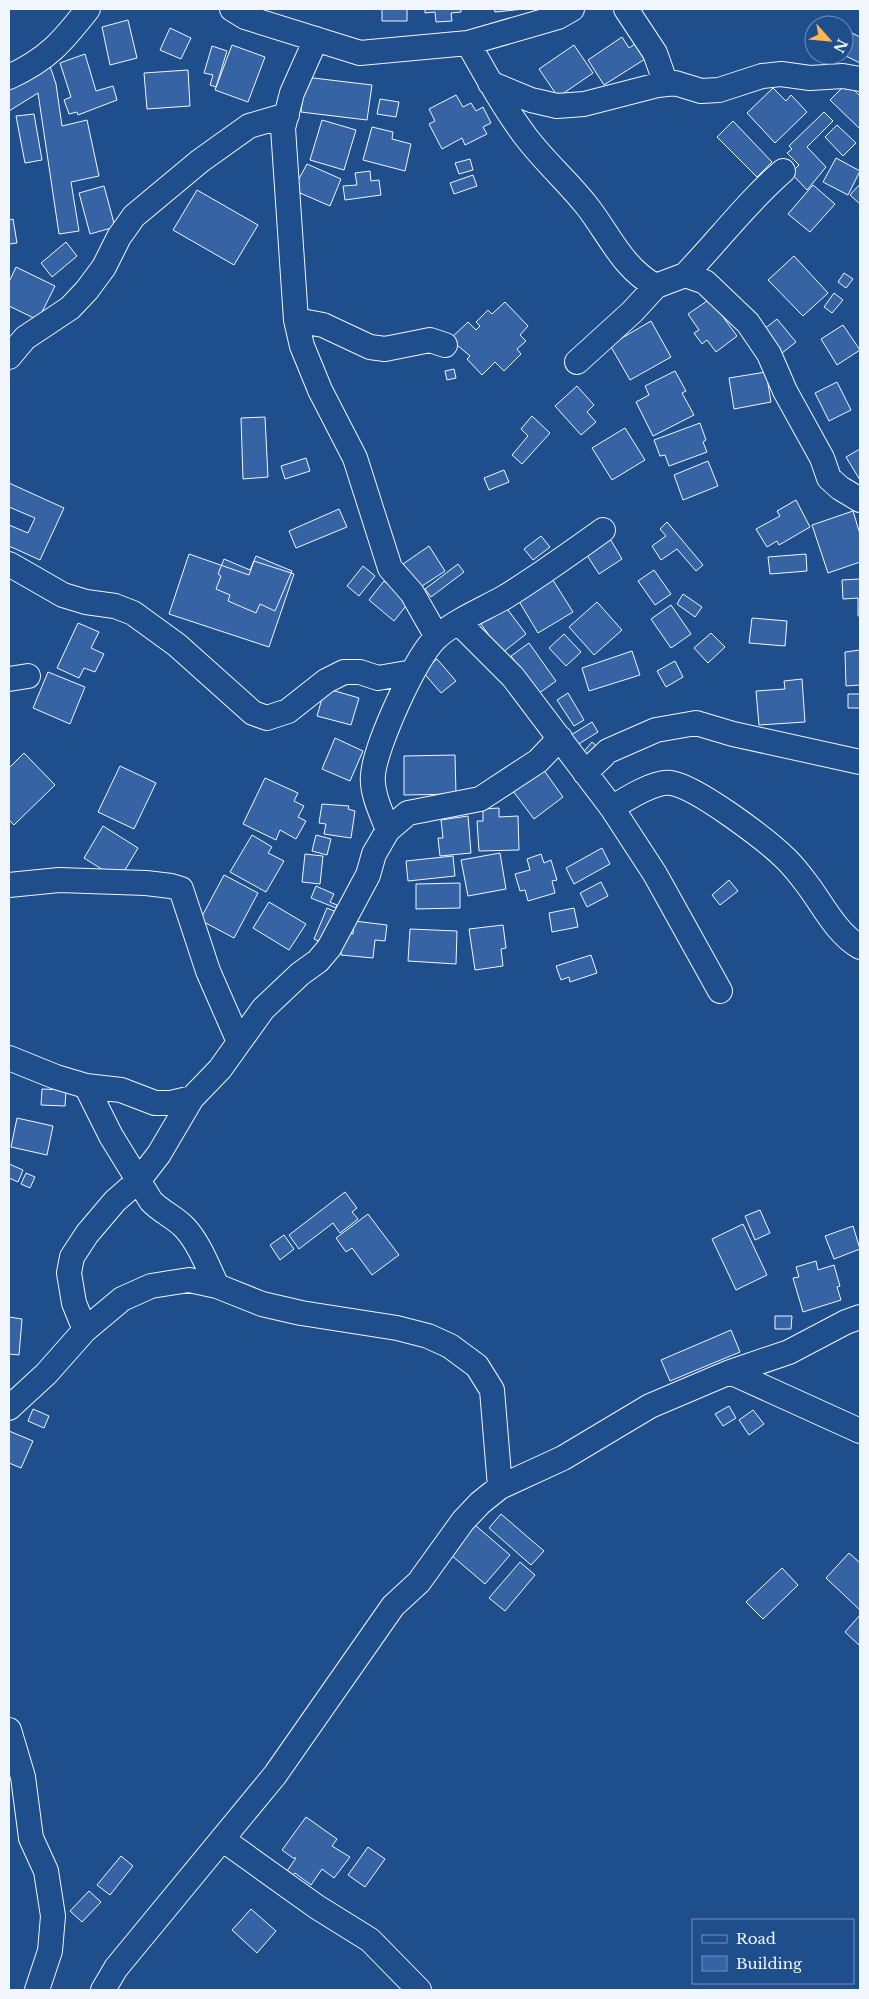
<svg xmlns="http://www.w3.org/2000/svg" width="869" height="1999" viewBox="0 0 869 1999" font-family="'Libre Baskerville',serif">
  <rect width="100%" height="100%" fill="#1f4e8c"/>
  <!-- building -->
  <path fill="#3563a3" stroke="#f2f6ff" d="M382 9H407V21H382Z
    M425 9H461V12L451 13 452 21 436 22 435 12 425 13Z
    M494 9H524L495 12Z
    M128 20 137 58 110 65 102 27Z
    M170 28 191 38 181 59 160 50Z
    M844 29 860 37V63L844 55Z
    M622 37 629 48 635 44 645 59 604 85 588 60Z
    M232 45 265 57 248 102 215 90Z
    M574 45 593 73 558 97 539 69Z
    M212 46 227 51 216 87 210 85 213 75 204 73Z
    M85 54 96 91 113 86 117 100 78 115 77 112 69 114 64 100 71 97 60 63Z
    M49 63 56 84 62 126 87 120 99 176 71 182 79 231 59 234 38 93 9 111V87Z
    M188 70 190 106 147 109 144 73Z
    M305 77 372 85 367 120 301 112Z
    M847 83 860 96V129L830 100Z
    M773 88 786 101 791 95 807 112 775 143 747 113Z
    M456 95 463 107 471 103 476 111 483 107 491 123 483 127 487 134 465 145 462 138 442 149 429 124 435 121 429 109Z
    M380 99 399 102 396 117 377 114Z
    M824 112 833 121 807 147 826 167 807 190 791 173 799 165 787 153 792 149 789 146Z
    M34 114 42 160 25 163 16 116Z
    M322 120 356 130 344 170 310 160Z
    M733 121 772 162 757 177 717 137Z
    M837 125 856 143 843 156 825 137Z
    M372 127 393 132 392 139 411 144 405 171 363 160Z
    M836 158 860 171 848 195 823 182Z
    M470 159 473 170 459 174 455 163Z
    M307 164 341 179 330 206 293 190Z
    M370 171 371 181 379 180 381 195 345 200 343 186 357 185 355 173Z
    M473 175 477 186 454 194 450 183Z
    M860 184V204L850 195Z
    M813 185 835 204 810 232 788 214Z
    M104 186 115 227 90 234 79 193Z
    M197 190 258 225 234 265 173 230Z
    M13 219 17 243 9 244V220Z
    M66 242 77 256 52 277 41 263Z
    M794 256 828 293 803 316 768 280Z
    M16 267 55 286 38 320 9 306V282Z
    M844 273 853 279 846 288 838 282Z
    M834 293 843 300 832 313 824 307Z
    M710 299 737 336 716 352 707 340 702 344 694 333 699 330 688 314Z
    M505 302 528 326 520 335 526 341 517 349 521 354 504 371 495 362 482 375 467 359 470 356 450 339 468 322 476 330 480 326 476 322 488 310 492 314Z
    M777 319 796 342 782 353 763 330Z
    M651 321 671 357 630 380 610 345Z
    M843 325 860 350 837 365 821 339Z
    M454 369 456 378 447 380 445 371Z
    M675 371 686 391 682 393 694 415 653 436 636 402 649 395 645 386Z
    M766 372 771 402 734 409 729 378Z
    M837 382 851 410 829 421 815 393Z
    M577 386 594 405 587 412 596 422 581 435 555 406Z
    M532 416 550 433 522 464 512 455 528 436 521 429Z
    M265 417 268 477 243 479 241 418Z
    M700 423 706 440 703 442 707 452 669 466 665 455 660 456 654 440Z
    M625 428 645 460 612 480 592 448Z
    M860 449V480L846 457Z
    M306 458 310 471 285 479 281 466Z
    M708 461 718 486 683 500 674 475Z
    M504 470 509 482 489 490 484 478Z
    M9 483 64 508 40 560 9 546V525L28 533 35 518 9 507Z
    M796 500 810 527 779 545 777 541 767 547 756 529 780 516 777 511Z
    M339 509 347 527 296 548 289 531Z
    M853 511 860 534V562L828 573 812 525Z
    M667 522 703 565 696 571 677 549 661 560 652 546 666 536 660 529Z
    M541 536 550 547 533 560 524 549Z
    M609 537 622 559 599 574 585 552Z
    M429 546 445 571 419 588 403 564Z
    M189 554 249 575 254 561 294 574 269 647 169 614Z
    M806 554 807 571 770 574 768 557Z
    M256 556 292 571 275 611 260 604 256 613 228 601 230 595 216 589 221 576 218 574 224 559 250 570Z
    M458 564 464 572 431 597 425 589Z
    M363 566 375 576 359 596 347 586Z
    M654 570 671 594 655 605 638 581Z
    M551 577 573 612 538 633 517 598Z
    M860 579V616H858V598L843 599 842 580Z
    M384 581 410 601 394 621 369 600Z
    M683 594 702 607 695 617 677 604Z
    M502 602 526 634 502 653 478 620Z
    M597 602 622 630 594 655 569 627Z
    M671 605 691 634 671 648 651 619Z
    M752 618 787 621 785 646 749 643Z
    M78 623 99 632 91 648 104 654 95 672 84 668 79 678 57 668Z
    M711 633 725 647 708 663 694 648Z
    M564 634 581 652 566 666 549 648Z
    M529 643 556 681 538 694 511 656Z
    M860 650V685L846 686 845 652Z
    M632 651 640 675 589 691 582 668Z
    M437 659 456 681 441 693 422 671Z
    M675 661 683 677 666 687 657 671Z
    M48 672 85 687 70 724 33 708Z
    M802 679 805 722 759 725 756 691 785 689 784 681Z
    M325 688 359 698 351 725 317 716Z
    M568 693 584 720 574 726 557 700Z
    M848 694H860V708H848Z
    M592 722 598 732 577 745 571 735Z
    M335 738 363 751 350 781 322 769Z
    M592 742 601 750 588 764 580 756Z
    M24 753 55 785 14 825 9 820V768Z
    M455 755 456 794 404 795V756Z
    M120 766 156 783 134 829 98 812Z
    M543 769 563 797 534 819 513 791Z
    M265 778 298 793 294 801 304 806 298 817 306 821 296 839 280 830 276 840 243 824Z
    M322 804 349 806 348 809 355 811 351 838 324 834 326 824 319 823Z
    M499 808V817L518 816 519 850 479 851 477 821H483V809Z
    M468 816 471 853 440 856 438 838H443L441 820Z
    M103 826 138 848 119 880 84 858Z
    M252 835 272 847 268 853 284 861 266 892 230 872Z
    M316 835 331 839 327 855 312 851Z
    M602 848 610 864 574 884 566 868Z
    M500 853 506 889 468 896 461 860Z
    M305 854 323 856 320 884 302 882Z
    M541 854 544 863 551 860 557 880 552 881 555 893 528 901 525 890 520 891 515 874 530 870 527 859Z
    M453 856 455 876 408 881 406 861Z
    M224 875 258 893 234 938 200 920Z
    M729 880 738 891 720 905 712 895Z
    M601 882 608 896 587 907 580 893Z
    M460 883V908L416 909V884Z
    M316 886 334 894 330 902 337 905 336 908 311 898Z
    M269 902 306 924 289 950 253 928Z
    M327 908 341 914 328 945 314 939Z
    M574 908 578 927 552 932 549 913Z
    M354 921 387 925 385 941 375 940 373 958 341 955 343 933 353 934Z
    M503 925 506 948 501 949 503 966 475 970 469 929Z
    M410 929 457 931 456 964 408 961Z
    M591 955 597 973 570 982 569 977 561 980 556 966Z
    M42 1089 66 1090 65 1106 41 1105Z
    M17 1118 53 1126 47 1155 11 1147Z
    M9 1164 23 1170 18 1182 9 1178Z
    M26 1173 35 1177 30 1188 21 1184Z
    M345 1192 357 1208 352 1212 358 1219 340 1233 333 1223 299 1249 289 1235Z
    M760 1210 770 1233 755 1240 745 1216Z
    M368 1214 399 1255 372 1275 352 1248 346 1252 336 1238Z
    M743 1224 767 1275 736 1290 712 1239Z
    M853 1226 860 1249 834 1259 825 1236Z
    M284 1235 294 1249 280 1260 270 1245Z
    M816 1261 818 1270 834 1265 840 1286 837 1287 841 1300 803 1312 793 1278 799 1277 796 1267Z
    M775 1316H792L791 1329H775Z
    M9 1317 22 1319 19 1355 9 1354Z
    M731 1330 740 1352 670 1381 661 1360Z
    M729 1406 736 1418 723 1426 715 1414Z
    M33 1409 49 1416 44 1428 28 1421Z
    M753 1410 764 1424 749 1435 739 1420Z
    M9 1431 33 1441 21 1468 9 1463Z
    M501 1514 544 1551 531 1565 489 1528Z
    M475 1525 510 1555 485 1584 451 1555Z
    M849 1553 860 1563V1610L826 1578Z
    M520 1562 535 1575 505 1611 489 1598Z
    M782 1568 798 1585 763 1619 746 1602Z
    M860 1615V1646L845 1632Z
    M306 1817 337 1839 332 1846 350 1857 334 1878 322 1869 311 1885 295 1873 293 1875 287 1871 296 1858H293L282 1850Z
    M368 1847 385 1859 365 1887 348 1875Z
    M121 1856 133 1866 110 1895 97 1885Z
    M89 1891 101 1902 82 1922 70 1911Z
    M251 1909 276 1931 257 1953 232 1930Z"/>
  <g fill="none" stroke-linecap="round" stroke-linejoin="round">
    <!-- minor casing -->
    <g stroke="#f2f6ff" stroke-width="26">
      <path id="minor" d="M232 9 245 17 360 53 468 43 558 17 572 9
        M626 9 655 53 666 84
        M316 39 292 93 283 128 296 320 302 346 320 390 355 458 390 568 412 593 437 637
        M468 43C486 75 504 108 526 137 545 162 568 182 587 206 609 234 623 269 656 286L685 275 705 282 748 323 769 354 785 391 822 458 829 478 840 488 860 500
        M9 77C48 59 62 42 88 9
        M490 83 531 100 557 106 584 104 658 85 675 83 701 91 719 90 762 76 781 74 810 78 843 76 860 79
        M685 275C718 241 747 202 783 171
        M296 320 323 325 370 347 385 349 430 340 445 345
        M9 357 25 338 70 308 87 290 104 267 119 237 134 216 200 161 249 126 287 115
        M577 362 632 312 656 286
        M9 564 63 595 86 602 115 606 133 613 177 645 253 713 267 718 288 711 326 681 344 672H360L378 678 413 672
        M458 622 513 677 612 808 655 874 720 991
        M9 679 28 676
        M585 773 608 751 656 730 696 723 733 734 860 762
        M612 808C626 799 654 781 671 783 697 787 767 840 787 860 794 867 801 876 807 884 823 905 836 933 860 947
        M388 830C382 814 371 793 373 775 375 747 416 656 436 638 456 620 482 610 505 597 539 576 571 553 603 530
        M9 885 59 880 146 883 171 886 181 889 208 971 239 1042
        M9 1058 56 1077 86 1086 121 1090 155 1103H171L192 1098
        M86 1086 111 1136 151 1201C161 1212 175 1217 185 1228 199 1243 208 1267 217 1286
        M85 1330 74 1303 69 1273 72 1257 87 1234 115 1201 139 1180 159 1154 192 1098 220 1069 263 1009 300 974 318 961 329 948 368 875 374 854 388 830 408 813 480 799 538 761 560 738
        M730 1372 860 1431
        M9 1408 46 1374 85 1330 122 1299 151 1286 189 1280 217 1286 262 1304 301 1313 397 1328 428 1336 450 1346 477 1366 492 1390 500 1487
        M9 1730 23 1777 31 1838 46 1871 53 1916 50 1951 37 1990
        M222 1839 317 1907 370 1940 419 1990
        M103 1990 116 1968 275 1775 393 1606 419 1582 463 1521 480 1503 500 1487 563 1458 650 1406 730 1372 789 1352 846 1322 860 1317"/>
    </g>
    <!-- minor -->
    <use href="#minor" stroke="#1f4e8c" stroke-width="24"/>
  </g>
  <!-- border -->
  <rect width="869" height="1999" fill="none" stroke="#f2f6ff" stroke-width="20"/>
  <!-- legend -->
  <rect x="692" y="1919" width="162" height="65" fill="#1f4e8c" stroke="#7391ba"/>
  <rect x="702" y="1935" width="25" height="8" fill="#1f4e8c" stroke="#7391ba"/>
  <text x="736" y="1944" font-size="15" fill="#f2f6ff">Road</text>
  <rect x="702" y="1956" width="25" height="15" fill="#3563a3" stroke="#7391ba"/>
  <text x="736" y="1969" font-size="15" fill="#f2f6ff">Building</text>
  <!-- north arrow -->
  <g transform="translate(829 40) rotate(117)"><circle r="24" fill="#1f4e8c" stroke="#7391ba"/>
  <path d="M0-4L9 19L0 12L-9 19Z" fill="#ffb74d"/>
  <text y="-8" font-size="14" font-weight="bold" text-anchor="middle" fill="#f2f6ff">N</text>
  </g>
</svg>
